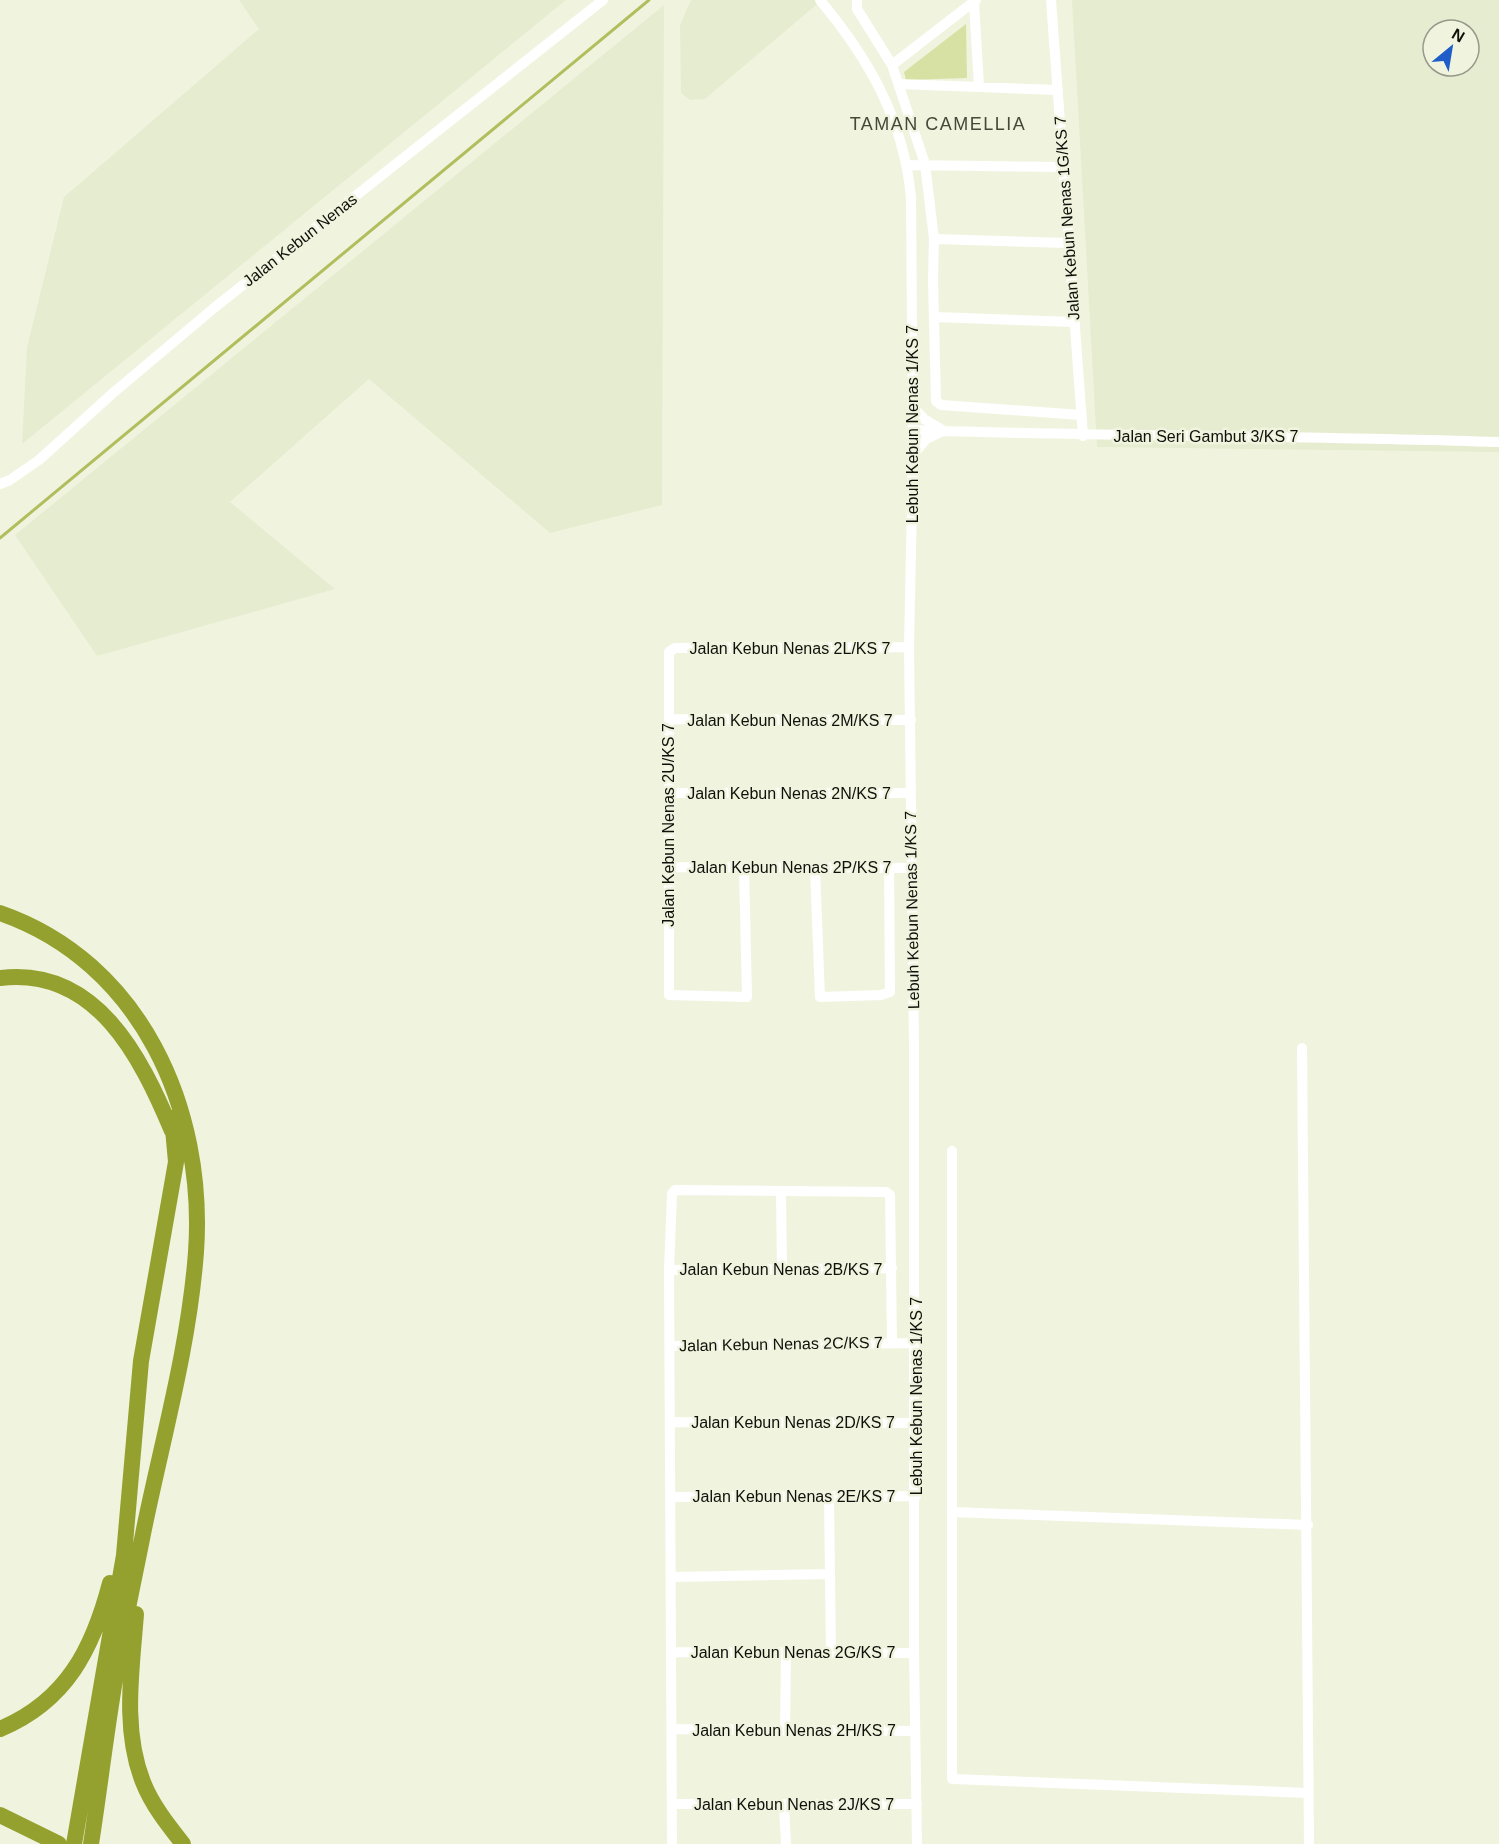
<svg xmlns="http://www.w3.org/2000/svg" width="1499" height="1844" viewBox="0 0 1499 1844" font-family="Helvetica,sans-serif">
  <rect width="100%" height="100%" fill="#f0f4df"/>
  <!-- built -->
  <path fill="#e6eccf" fill-rule="evenodd" d="M239 0H566L22 444 27 347 64 197 259 29Z
    M691 0H822L705 99 690 100 681 93 680 25Z
    M1072 0H1499V452L1097 447ZM1433 30H1469V66H1433Z
    M664 5 662 505 550 533 369 379 230 502 335 589 97 656 15 535Z"/>
  <!-- green -->
  <path fill="#d7e1a3" d="M966 24 967 78 906 80 904 72Z"/>
  <g fill="none" stroke-linecap="round" stroke-linejoin="round">
    <!-- stream -->
    <path stroke="#b2be5d" stroke-width="3" d="M0 538 649 0"/>
    <!-- minor -->
    <path stroke="#fff" stroke-width="10" d="M820 0C869 59 904 120 911 198L913 455 909 647 914 1044V1653L917 1844
      M857 0V9L892 65 925 164 934 239 933 280 936 401 941 405 1081 415
      M1051 0 1083 436
      M974 2 979 87
      M892 65 976 0
      M899 84 1058 90
      M908 165 1063 167
      M934 239 1068 243
      M934 317 1074 322
      M913 407 924 419 941 429
      M913 430C1108 437 1304 435 1499 442
      M913 455 926 439 941 432
      M0 484 10 480 39 460 113 393 214 308 603 0
      M669 719 911 720
      M668 793H911
      M668 867 912 868
      M744 867 747 997 669 995V652L675 648 909 647
      M815 868 820 997 881 995 890 992 889 868
      M1302 1048 1309 1844
      M952 1151V1779L1307 1793
      M781 1191 782 1269
      M669 1270 892 1268
      M671 1346 916 1343
      M671 1422 916 1423
      M672 1497 916 1496
      M829 1497 831 1653
      M952 1512 1308 1525
      M672 1577 830 1574
      M672 1652 914 1653
      M673 1729 915 1731
      M785 1731 786 1652
      M672 1804H917
      M784 1805 786 1844
      M672 1844 669 1270 672 1194 675 1190 886 1192 890 1195 892 1343"/>
    <!-- highway -->
    <path stroke="#94a12e" stroke-width="16" d="M0 913C141 962 206 1109 196 1252 189 1346 163 1437 144 1529 136 1570 127 1610 120 1651 108 1715 101 1780 91 1844
      M0 978C96 966 141 1057 172 1131
      M136 1614C132 1669 122 1729 143 1782 152 1805 168 1825 183 1844
      M0 1729C67 1701 93 1648 110 1583
      M0 1815 59 1844
      M74 1844 124 1555 141 1361 176 1162 172 1118"/>
  </g>
  <g text-anchor="middle" dominant-baseline="central" stroke-width="5" stroke-linejoin="round" paint-order="stroke">
    <!-- street labels -->
    <g font-size="16" fill="#0f1009" stroke="#f0f4df">
      <text transform="translate(1067 218) rotate(-94)">Jalan Kebun Nenas 1G/KS 7</text>
      <text transform="translate(300 240) rotate(-38)">Jalan Kebun Nenas</text>
      <text transform="translate(912 424) rotate(-90)">Lebuh Kebun Nenas 1/KS 7</text>
      <text x="1206" y="436">Jalan Seri Gambut 3/KS 7</text>
      <text x="790" y="648">Jalan Kebun Nenas 2L/KS 7</text>
      <text x="790" y="720">Jalan Kebun Nenas 2M/KS 7</text>
      <text x="789" y="793">Jalan Kebun Nenas 2N/KS 7</text>
      <text transform="translate(668 825) rotate(-90)">Jalan Kebun Nenas 2U/KS 7</text>
      <text x="790" y="867">Jalan Kebun Nenas 2P/KS 7</text>
      <text transform="translate(912 910) rotate(-91)">Lebuh Kebun Nenas 1/KS 7</text>
      <text x="781" y="1269">Jalan Kebun Nenas 2B/KS 7</text>
      <text transform="translate(781 1344) rotate(-1)">Jalan Kebun Nenas 2C/KS 7</text>
      <text transform="translate(916 1396) rotate(-90)">Lebuh Kebun Nenas 1/KS 7</text>
      <text x="793" y="1422">Jalan Kebun Nenas 2D/KS 7</text>
      <text x="794" y="1496">Jalan Kebun Nenas 2E/KS 7</text>
      <text x="793" y="1652">Jalan Kebun Nenas 2G/KS 7</text>
      <text x="794" y="1730">Jalan Kebun Nenas 2H/KS 7</text>
      <text x="794" y="1804">Jalan Kebun Nenas 2J/KS 7</text>
    </g>
    <!-- neighbourhood labels -->
    <g font-size="18" letter-spacing="1.5" fill="#464938" stroke="#f0f4df">
      <text x="938" y="124">TAMAN CAMELLIA</text>
    </g>
  </g>
  <!-- north arrow -->
  <g transform="translate(1451 48) rotate(30)"><circle r="28" fill="#f0f4df" stroke="#969989" stroke-width="1.5"/>
  <path d="M0-4.5L10 22L0 15L-10 22Z" fill="#1f5dc9"/>
  <text y="-9" font-size="16" font-weight="bold" text-anchor="middle" fill="#0f1009">N</text>
  </g>
</svg>
